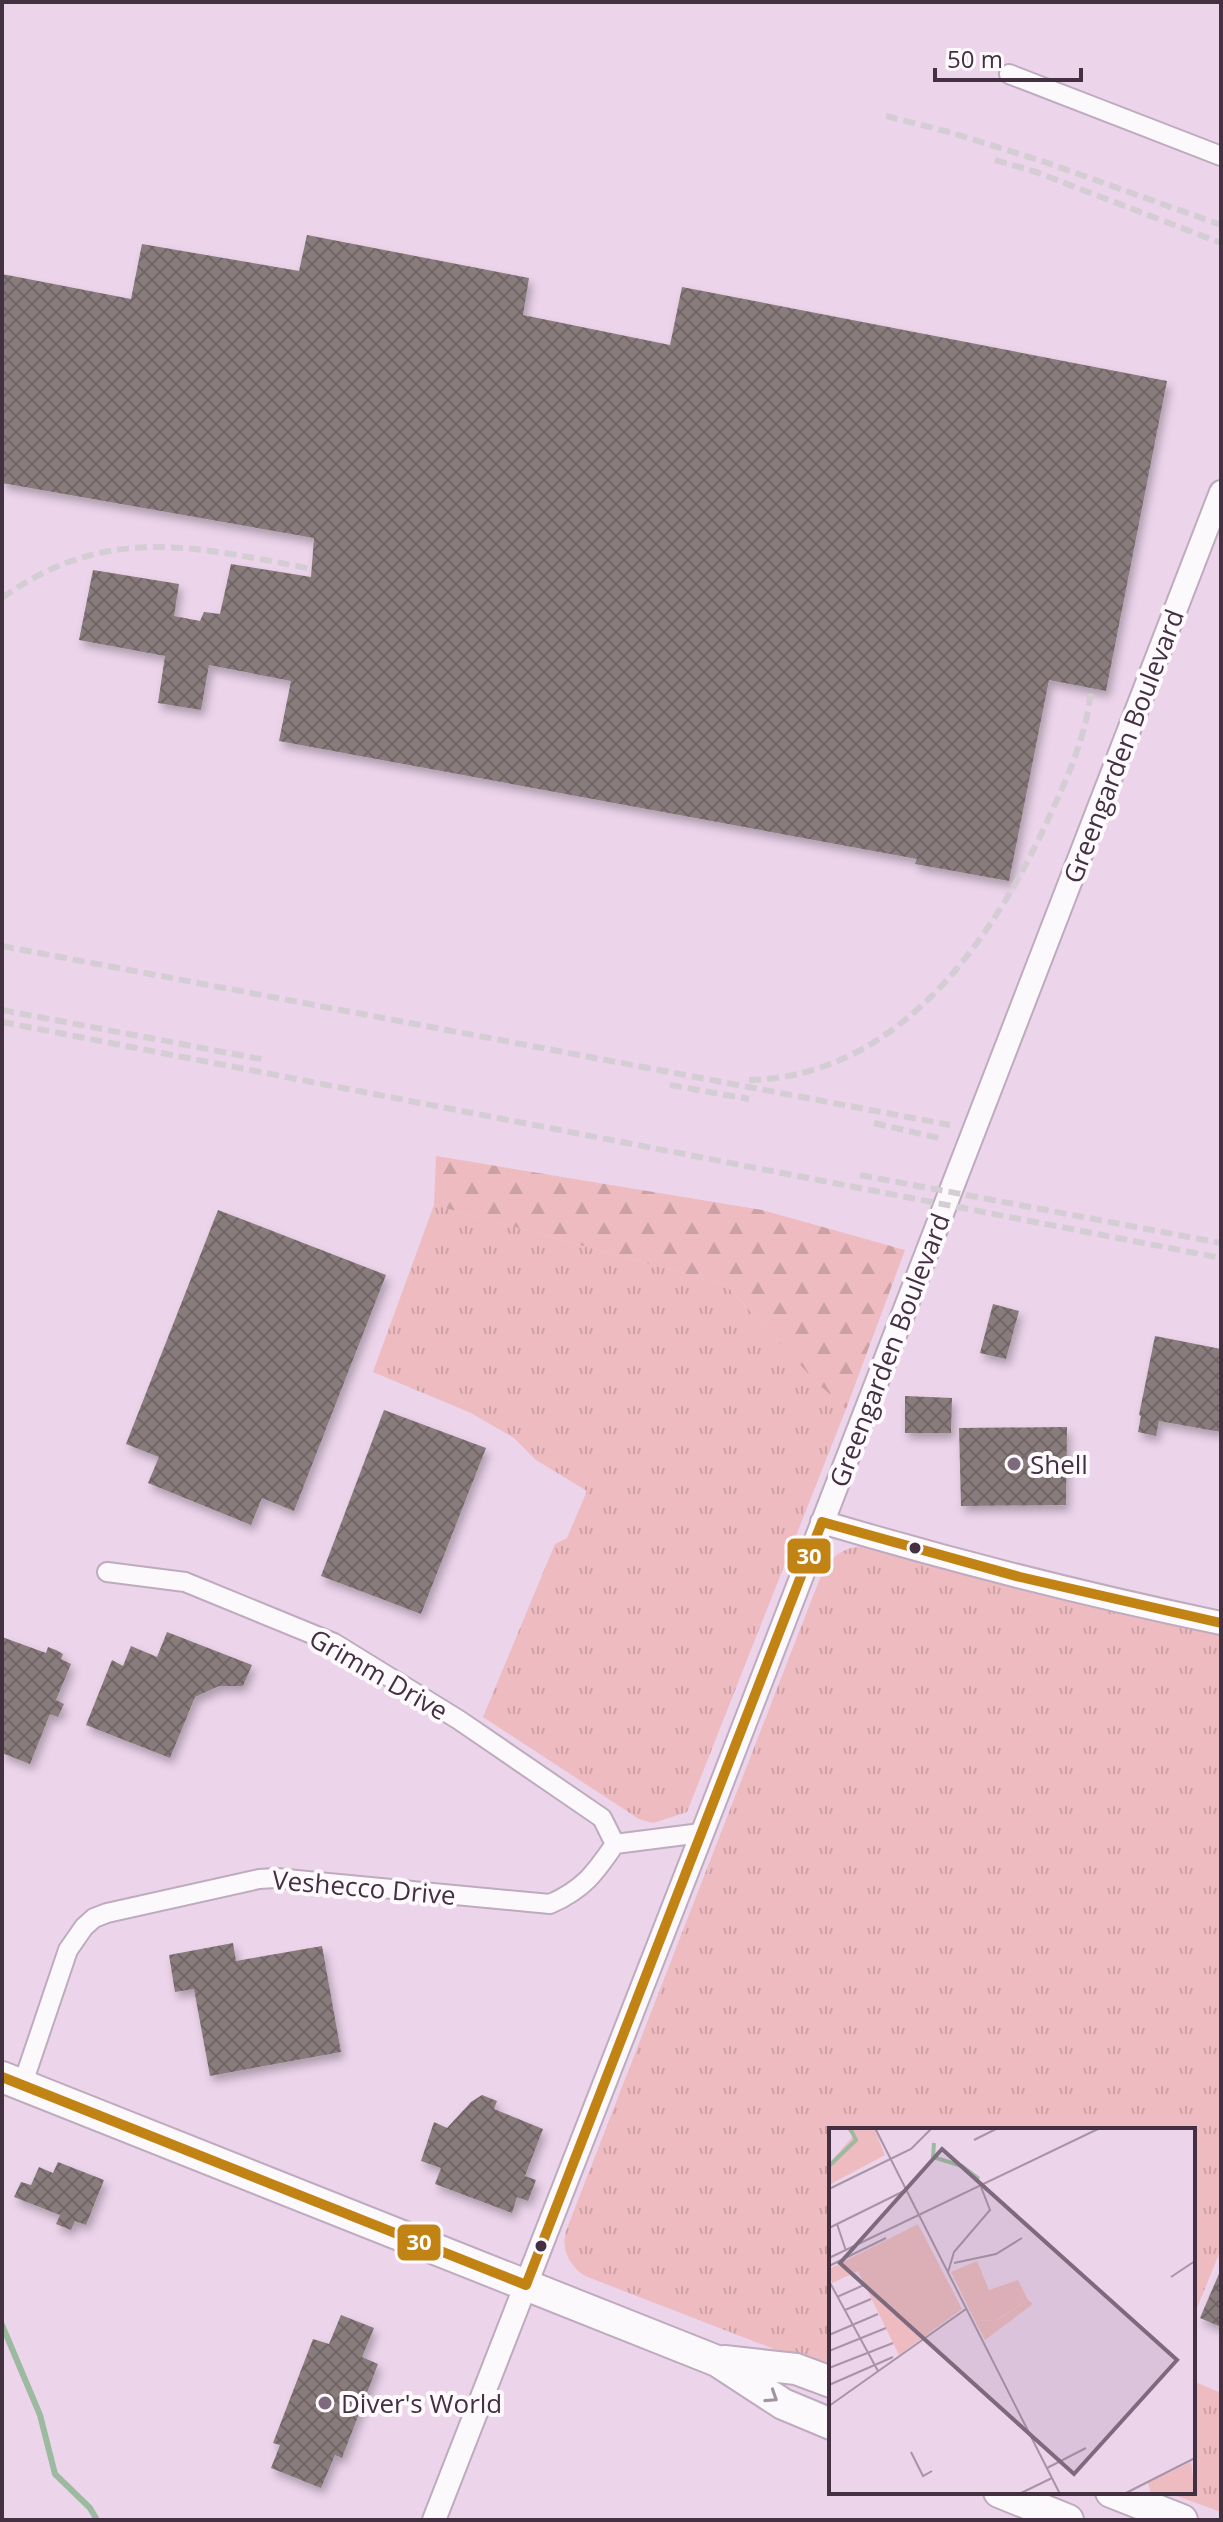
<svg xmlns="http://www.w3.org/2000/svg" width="1223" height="2522" viewBox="0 0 1223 2522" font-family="'Open Sans',sans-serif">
  <defs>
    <pattern id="grass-tufts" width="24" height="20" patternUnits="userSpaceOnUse" patternTransform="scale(2)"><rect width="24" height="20" fill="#edbbc0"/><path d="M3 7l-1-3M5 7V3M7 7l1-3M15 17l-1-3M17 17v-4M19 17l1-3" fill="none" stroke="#cca1a6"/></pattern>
    <pattern id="forest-firs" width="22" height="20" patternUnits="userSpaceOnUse" patternTransform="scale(2)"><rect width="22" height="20" fill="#edbbc0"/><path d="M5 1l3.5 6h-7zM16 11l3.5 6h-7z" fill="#cca1a6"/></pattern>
    <pattern id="building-cross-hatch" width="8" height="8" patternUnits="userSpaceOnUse" patternTransform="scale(2)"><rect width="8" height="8" fill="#897b7b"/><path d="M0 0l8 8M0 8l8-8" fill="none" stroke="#726566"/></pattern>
    <filter id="shadow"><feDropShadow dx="3.5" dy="6" stdDeviation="4" flood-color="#0004"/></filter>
  </defs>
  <rect width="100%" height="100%" fill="#ecd4eb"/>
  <!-- grass -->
  <path fill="url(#grass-tufts)" d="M434 1205 726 1285 815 1381 846 1409 687 1812 653 1823 639 1819 483 1717 555 1544 567 1538 587 1491 536 1460 514 1438 471 1413 373 1372Z
    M864 1546 1112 1611 1221 1633V2249L1193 2318V2130H831V2371L585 2276C569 2265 561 2250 566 2231L822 1573C831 1556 844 1547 864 1546Z
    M1193 2381 1221 2393V2512L1166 2492H1193Z"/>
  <!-- forest -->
  <path fill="url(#forest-firs)" d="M436 1156 762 1210 905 1250 846 1409 815 1381 726 1285 434 1205Z"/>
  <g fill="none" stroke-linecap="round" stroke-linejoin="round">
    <!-- stream -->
    <path stroke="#9cbaa0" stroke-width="6" d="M2 2325 40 2415 55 2474 90 2508 97 2520"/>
  </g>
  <!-- building -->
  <path fill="url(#building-cross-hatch)" filter="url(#shadow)" d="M307 235 529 278 523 315 670 345 682 287 1167 381 1106 691 1049 680 1009 881 915 864 917 859 279 741 291 681 209 665 201 710 158 703 165 656 79 640 93 570 179 584 174 616 200 621 204 612 220 614 231 564 311 577 314 538 2 483V274L131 299 142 244 299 271Z
    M218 1210 386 1275 294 1511 262 1498 251 1525 148 1483 159 1457 126 1444Z
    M993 1304 1019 1311 1006 1359 980 1353Z
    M1155 1336 1221 1349V1432L1159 1421 1156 1436 1138 1432 1141 1416 1139 1415Z
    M905 1396 952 1398 951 1433H905Z
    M384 1410 486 1448 421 1614 321 1576Z
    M1067 1427 1066 1505 961 1506 959 1428Z
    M167 1632 252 1665 243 1686H219L195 1697 170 1758 86 1725 112 1660 123 1666 131 1646 157 1657Z
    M2 1637 46 1653 48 1647 56 1650 63 1654 61 1659 71 1664 56 1700 64 1704 58 1717 50 1714 30 1764 2 1753Z
    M233 1943 236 1961 322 1946 341 2052 210 2076 194 1989 175 1992 169 1955Z
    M482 2095 497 2101 494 2109 543 2129 525 2176 536 2180 528 2201 517 2197 512 2213 435 2184 441 2168 421 2161 434 2122 447 2128 471 2102Z
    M58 2162 104 2180 86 2225 75 2221 71 2230 56 2224 60 2215 14 2197 21 2182 31 2185 39 2167 53 2173Z
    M1221 2269V2327L1200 2318Z
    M341 2315 374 2328 362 2357 378 2364 342 2458 335 2455 321 2488 271 2468 280 2445 273 2443 313 2339 329 2344Z"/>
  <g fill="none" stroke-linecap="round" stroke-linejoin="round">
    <!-- minor casing -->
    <g stroke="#beabbd" stroke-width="22">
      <path id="minor" d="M1009 74 1221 156
        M107 1572 185 1582 334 1643 459 1720 602 1818 615 1844
        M22 2086 68 1950 84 1927 94 1918 107 1913 259 1879 276 1878 550 1904C584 1889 595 1873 615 1844L701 1833"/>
    </g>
    <!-- tertiary casing -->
    <g stroke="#beabbd" stroke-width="26">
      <path id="tertiary" d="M822 1522C953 1561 1087 1595 1221 1623
        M434 2520C699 1845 960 1169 1221 492"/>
    </g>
    <!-- primary casing -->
    <g stroke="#beabbd" stroke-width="34">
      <path id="primary" d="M2 2077 717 2361 783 2404 831 2424
        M724 2361 796 2369 831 2382
        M999 2492 1068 2520
        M1111 2492 1182 2520"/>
    </g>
    <!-- minor -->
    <use href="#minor" stroke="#fcf9fc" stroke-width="18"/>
    <!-- tertiary -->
    <use href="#tertiary" stroke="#fcf9fc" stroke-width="22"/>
    <!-- primary -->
    <use href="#primary" stroke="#fcf9fc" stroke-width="30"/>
    <!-- rail -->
    <path stroke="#d4cdd4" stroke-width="6" stroke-dasharray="12 6" stroke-linecap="butt" d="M886 116 949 132 1045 162 1221 225
      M995 160 1036 172 1221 243
      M2 598C106 523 196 547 312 569
      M2 946 950 1125
      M2 1010 266 1060
      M2 1022 1221 1258
      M749 1080C899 1077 994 939 1050 815 1069 774 1087 734 1091 689
      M670 1085 749 1099
      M874 1123 943 1139
      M860 1175 1221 1243"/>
    <!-- bus-1 casing -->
    <g stroke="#fffafe" stroke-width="16">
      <path id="bus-1" d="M2 2077 526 2285 822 1522 1020 1577 1221 1623"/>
    </g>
    <!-- bus-1 -->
    <use href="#bus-1" stroke="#c18314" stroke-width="10"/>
  </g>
  <!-- one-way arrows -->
  <defs><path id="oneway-chevron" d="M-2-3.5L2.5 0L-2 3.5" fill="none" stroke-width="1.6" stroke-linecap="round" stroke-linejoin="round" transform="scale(2)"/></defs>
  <use stroke="#a0959f" href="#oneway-chevron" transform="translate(772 2397) rotate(33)"/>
  <!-- markers -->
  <g fill="#7e6a7d" stroke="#fffafe" stroke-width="3">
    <circle cx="1014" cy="1464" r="8"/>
    <circle cx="325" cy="2403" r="8"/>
  </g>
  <g fill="#433142" stroke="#fffafe" stroke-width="3">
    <circle cx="915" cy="1548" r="7"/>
    <circle cx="541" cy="2246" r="7"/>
  </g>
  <g text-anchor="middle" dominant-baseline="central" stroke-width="8" stroke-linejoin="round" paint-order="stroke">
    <!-- street labels -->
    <g font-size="26" fill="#433142" stroke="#fffafe">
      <text transform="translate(1123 746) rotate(-69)">Greengarden Boulevard</text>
      <text transform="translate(889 1350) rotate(-69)">Greengarden Boulevard</text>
      <text transform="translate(379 1674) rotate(30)">Grimm Drive</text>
      <text transform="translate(364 1887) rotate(5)">Veshecco Drive</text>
    </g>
    <!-- poi labels -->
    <g font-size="26" fill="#433142" stroke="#fffafe" text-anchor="start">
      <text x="1030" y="1464">Shell</text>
      <text x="341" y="2403">Diver's World</text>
    </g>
  </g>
  <!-- overview -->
  <g transform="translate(829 2128)">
    <rect width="366" height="366" fill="#ecd4eb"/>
    <path d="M89 96 133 181 70 227 29 143 3 155 0 141ZM148 133 160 162 189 152 199 172 167 192 146 193 122 144ZM362 334 366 366H322L319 355Z" fill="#edbbc0"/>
    <path d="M16 0H45L56 27 0 57V36L24 8ZM199 172 204 176 156 212 146 193 168 192Z" fill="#edbbc0"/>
    <path fill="none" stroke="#9cbaa0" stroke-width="4" d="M105 15 104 29 133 38 150 51M0 38 27 12 21 0"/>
    <path fill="none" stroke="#a893a7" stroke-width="2" d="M46 0 231 366M145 12 169 0M0 61 82 21 103 0M8 96 17 123M0 100 77 62M0 130 271 0M125 135 167 126 193 110M0 138 57 110M119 144 125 124 161 82 152 59M342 149 366 133M0 153 49 243M8 169 35 157M16 182 42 171M0 207 49 186M0 223 57 200M0 240 64 215M0 257 64 229M0 278 137 181M82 324 94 348 103 343M218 340 257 320M190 366 223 350M295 366 366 330"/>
    <path fill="#7e6a7d" fill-opacity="0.15" stroke="#7e6a7d" stroke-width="4" d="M113 21 348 232 245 346 11 135Z"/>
    <rect width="366" height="366" fill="none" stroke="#433142" stroke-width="4"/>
  </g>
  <g stroke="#fffafe" stroke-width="3">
    <rect x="786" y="1537" width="46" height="38" rx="8" fill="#c18314"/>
    <rect x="396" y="2223" width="46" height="39" rx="8" fill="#c18314"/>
  </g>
  <g font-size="22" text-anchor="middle" font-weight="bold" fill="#fff">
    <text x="809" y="1564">30</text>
    <text x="419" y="2250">30</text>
  </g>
  <!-- border -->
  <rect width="1223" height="2522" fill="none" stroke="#433142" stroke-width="8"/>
  <!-- scale -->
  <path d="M935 68v12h146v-12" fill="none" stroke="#433142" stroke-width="4"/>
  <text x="947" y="68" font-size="24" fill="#433142" stroke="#fffafe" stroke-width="6" paint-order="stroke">50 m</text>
</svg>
